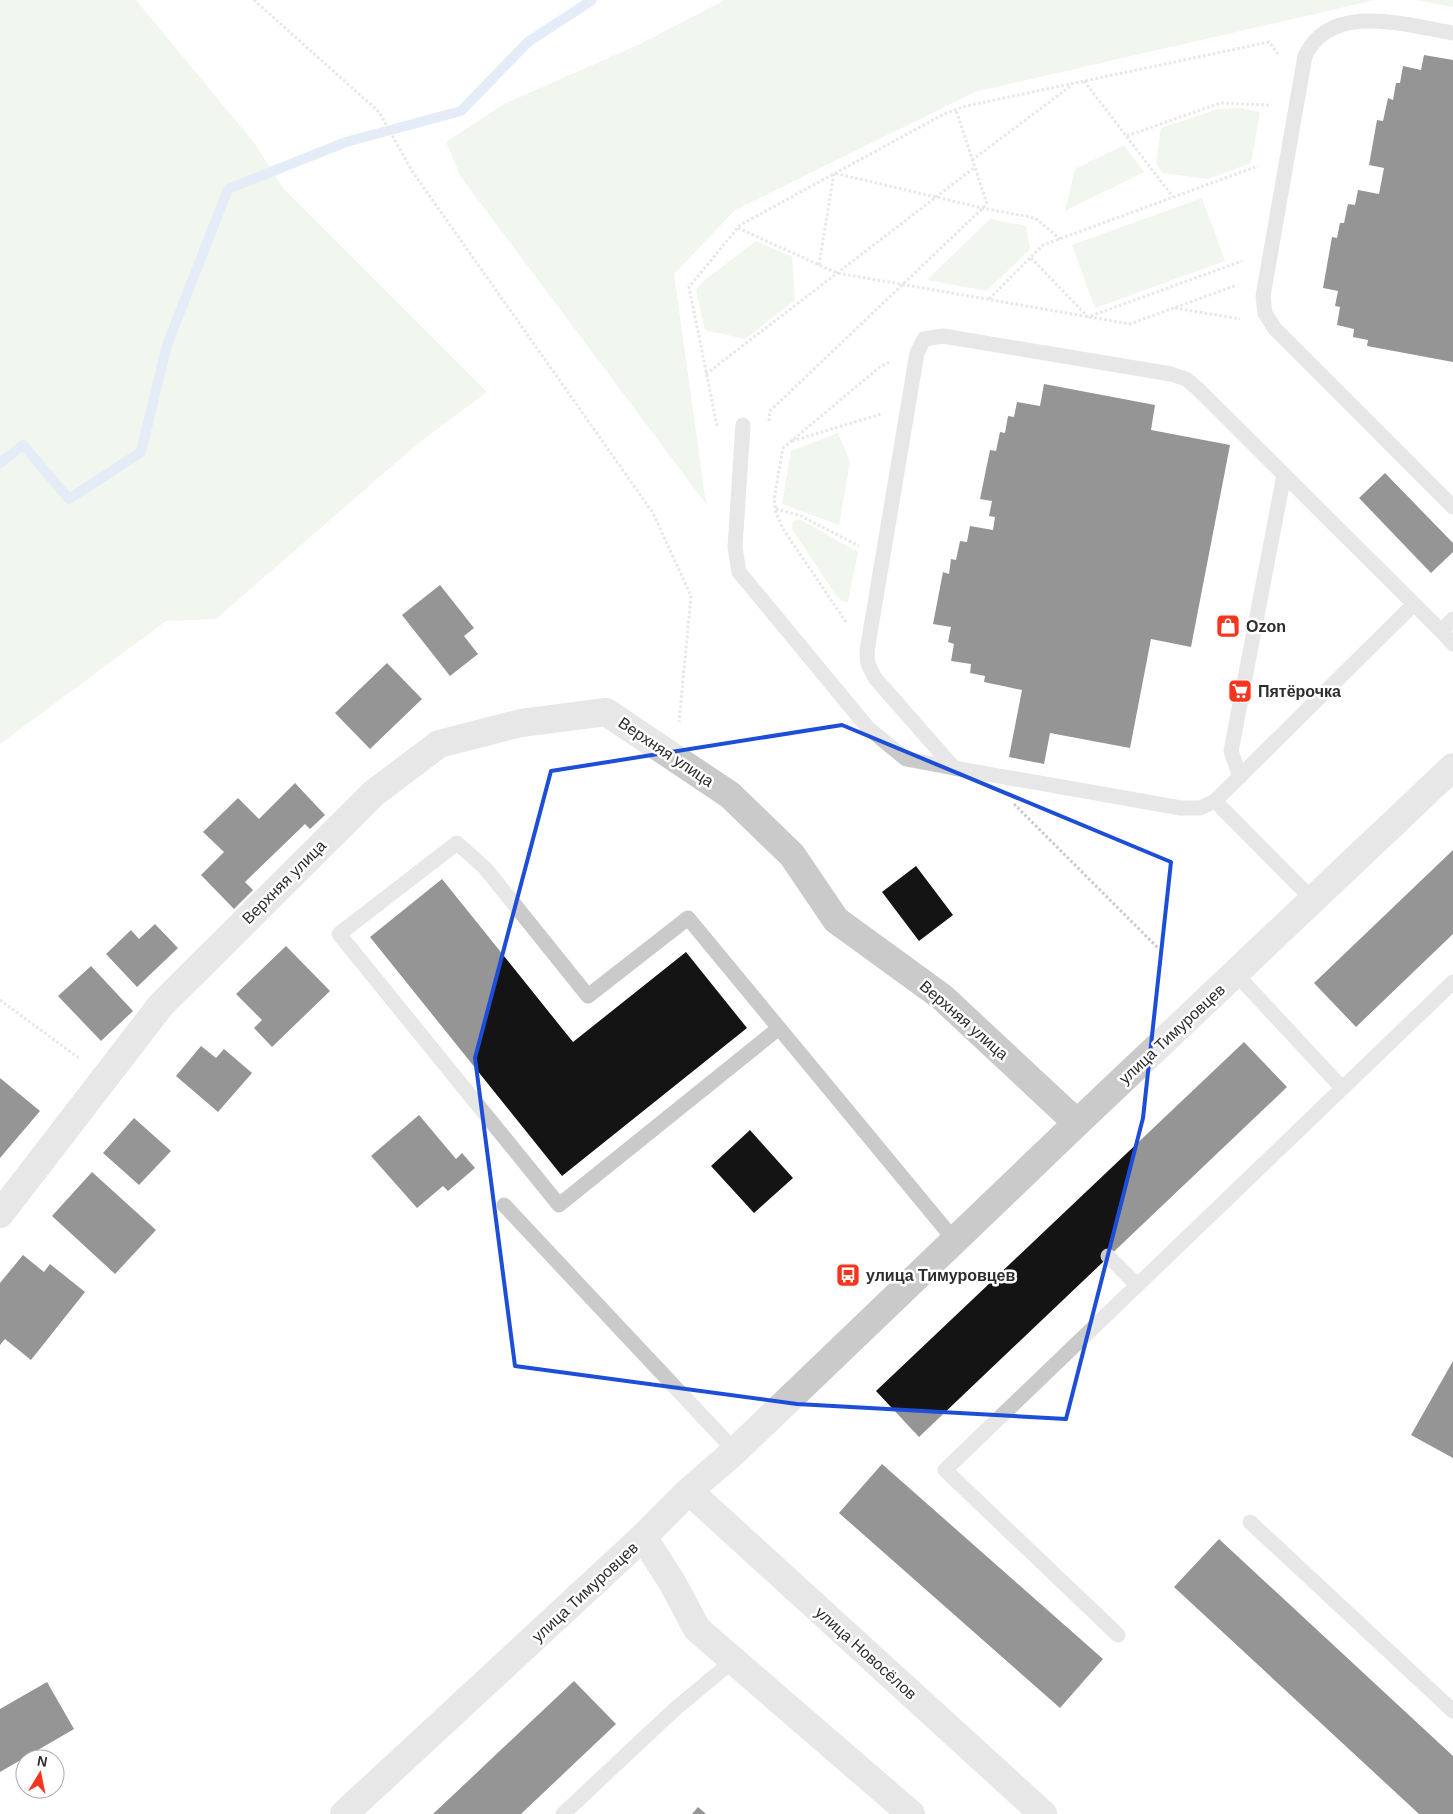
<svg xmlns="http://www.w3.org/2000/svg" width="1453" height="1814" viewBox="0 0 1453 1814" font-family="Arial,sans-serif">
  <rect width="100%" height="100%" fill="#fff"/>
  <!-- green -->
  <path fill="#e0ecd9" d="M0 0H136L255 144 283 188 487 392 416 445 216 619 166 621 0 744Z
    M725 0H1375L975 92 735 210 674 274 706 504 461 177 446 142 504 104 640 44Z
    M1415 0H1453V7Z
    M1241 108 1260 112 1251 163 1208 179 1163 173 1156 164 1161 128 1218 109Z
    M1124 145 1144 172 1065 211 1075 169Z
    M1202 198 1225 261 1095 308 1072 245Z
    M990 219 1026 226 1030 249 987 291 927 280Z
    M756 241 792 257 795 300 745 339 705 330 696 290 701 283Z
    M838 433 850 462 839 525 782 504 791 451Z
    M796 520H801L858 552 848 602 842 601 837 597 792 529 793 522Z"/>
  <g fill="none" stroke-linecap="round" stroke-linejoin="round">
    <!-- stream -->
    <path stroke="#c3d6ee" stroke-width="10" d="M0 463 23 445 69 499 141 452 167 345 228 189 346 142 461 111 528 42 592 0"/>
  </g>
  <!-- building -->
  <path fill="#141414" d="M1424 55 1453 60V362L1367 346 1368 340 1353 337 1354 329 1337 325 1340 307 1335 306 1338 291 1323 288 1332 237 1337 238 1340 223H1344L1348 204 1355 205 1358 190 1379 194 1384 168 1369 165 1377 120 1383 121 1388 98 1393 100 1396 83H1400L1403 66 1421 70Z
    M1044 384 1155 405 1151 430 1230 445 1191 647 1151 639 1130 748 1050 733 1044 764 1009 757 1022 690 984 682 985 676 970 673 971 664 951 661 954 644 948 642 951 627 933 624 943 572 949 574 951 559 956 560 960 541 967 542 970 526 993 530 995 517 989 516 992 501 980 499 990 450 996 451 1000 432 1005 433 1008 416 1014 417 1017 402 1040 406Z
    M1385 473 1453 543V552L1431 573 1359 498Z
    M440 585 474 628 464 636 478 654 450 676 402 615Z
    M387 663 422 699 370 749 335 713Z
    M295 783 325 815 310 829 305 824 245 882 253 890 234 909 201 875 224 852 203 832 238 798 259 819Z
    M1453 850V934L1356 1027 1314 983Z
    M916 866 953 915 919 941 882 892Z
    M442 879 573 1042 686 952 747 1028 562 1176 370 937Z
    M155 924 178 948 137 987 106 954 131 930 139 939Z
    M286 946 330 991 272 1047 254 1028 262 1020 236 994Z
    M91 966 133 1011 101 1041 58 996Z
    M1244 1042 1287 1087 919 1437 876 1391Z
    M201 1046 216 1058 224 1049 252 1073 218 1112 176 1076Z
    M0 1078 40 1111 0 1158Z
    M419 1115 456 1159 462 1153 475 1168 448 1191 443 1186 417 1208 371 1156Z
    M134 1118 171 1151 139 1185 103 1153Z
    M750 1130 793 1178 754 1213 711 1166Z
    M92 1172 156 1230 115 1274 52 1216Z
    M23 1255 44 1272 50 1264 85 1292 31 1360 5 1339 0 1345V1283Z
    M1453 1361V1458L1411 1435Z
    M882 1464 1103 1659 1060 1708 839 1513Z
    M1219 1539 1453 1756V1814H1419L1174 1587Z
    M574 1681 616 1724 521 1814H433Z
    M47 1682 74 1729 0 1772V1709Z
    M698 1807 706 1814H692Z"/>
  <g fill="none" stroke-linecap="round" stroke-linejoin="round">
    <!-- path -->
    <path stroke="#cacaca" stroke-width="3" stroke-dasharray="2.5 2.5" stroke-linecap="butt" d="M254 0 379 112 412 171 653 513 691 596 679 722
      M1084 81 1173 197
      M1127 136 1220 103 1269 105
      M972 160 1072 85
      M738 228 837 273 1130 324 1237 285
      M1031 258 1088 317 1242 261
      M819 265 834 173 982 208 1035 218 1060 239
      M989 299 1043 245 1258 166
      M1175 308 1240 319
      M706 374 975 167
      M769 421 770 411 987 204 956 110
      M717 426 689 287 740 225 944 114 966 106 1269 42 1278 54
      M792 441 881 414
      M776 509 799 515 859 546
      M846 622 783 529 776 513 774 499 783 448 881 366 890 362
      M1014 804 1159 949
      M0 1000 80 1059"/>
    <!-- service -->
    <path stroke="#cacaca" stroke-width="15" d="M1453 33C1406 25 1331 1 1305 56L1263 296 1265 313 1275 329 1453 507
      M743 425 735 547 739 572 868 728 906 759 954 768
      M1414 604 1215 801 1200 808H1181L954 768 875 678 868 664 867 651 917 353 924 339 943 336 1171 374 1186 379 1197 388C1278 469 1359 550 1441 631L1453 619
      M1441 631 1453 644
      M1240 777 1231 751 1284 475
      M1215 801 1313 900
      M1236 974 1342 1088
      M779 1028 559 1205 339 934 457 843 485 868 588 996 688 918 956 1242
      M504 1205 735 1451
      M1108 1256 1137 1285
      M1250 1522 1453 1711
      M1118 1635 945 1470 1453 982
      M563 1814 675 1709 734 1660"/>
    <!-- minor -->
    <path stroke="#cacaca" stroke-width="28" d="M0 1214 161 1005 374 793 439 744 521 723 606 712 730 795 792 855 836 920 942 997 1077 1123"/>
    <!-- tertiary -->
    <path stroke="#cacaca" stroke-width="28" d="M689 1491 1043 1814
      M643 1537 672 1582 697 1629 911 1814
      M344 1814 643 1537 689 1491 735 1451 1077 1123 1453 767"/>
  </g>
  <!-- marked area -->
  <path d="M0 0H1453V1814H0ZM842 725 1171 862 1143 1118 1066 1419 797 1404 515 1366 475 1058 551 771Z" fill="#fff" fill-opacity=".55" fill-rule="evenodd"/>
  <path fill="none" stroke="#1d4ed8" stroke-width="4" stroke-linejoin="round" d="M842 725 1171 862 1143 1118 1066 1419 797 1404 515 1366 475 1058 551 771Z"/>
  <!-- icons -->
  <defs>
    <g id="shop-square" transform="scale(1.25)"><rect x="-9" y="-9" width="18" height="18" rx="4" fill="#f6351e" stroke="#fff"/><path d="M-5-2.5h2.3a2.7 3.5 0 0 1 5.4 0H5L5.5 6h-11ZM-1.5-2.5h3a1.5 2.3 0 0 0-3 0Z" fill="#fff"/></g>
    <g id="supermarket-square" transform="scale(1.25)"><rect x="-9" y="-9" width="18" height="18" rx="4" fill="#f6351e" stroke="#fff"/><path d="M-6-5.5h2.5l.6 2H6L4.5 2H-2.5L-4.4-4H-6ZM-1.5 3.2a1.3 1.3 0 1 0 .1 0ZM3 3.2a1.3 1.3 0 1 0 .1 0Z" fill="#fff"/></g>
    <g id="bus-square" transform="scale(1.25)"><rect x="-9" y="-9" width="18" height="18" rx="4" fill="#f6351e" stroke="#fff"/><path d="M-5-6H5V4H4V6H2V4H-2V6H-4V4H-5ZM-3.5-4V0h7V-4ZM-3.5 1.2v1.5H-2V1.2ZM2 1.2v1.5H3.5V1.2Z" fill="#fff"/></g>
  </defs>
  <g fill-rule="evenodd">
    <use href="#shop-square" x="1228" y="626"/>
    <use href="#supermarket-square" x="1240" y="691"/>
    <use href="#bus-square" x="848" y="1275"/>
  </g>
  <g text-anchor="middle" dominant-baseline="central" stroke-width="5" stroke-linejoin="round" paint-order="stroke">
    <!-- poi labels -->
    <g font-size="16" font-weight="bold" fill="#2d2d2d" stroke="#fff" text-anchor="start">
      <text x="1246" y="626">Ozon</text>
      <text x="1258" y="691">Пятёрочка</text>
      <text x="866" y="1275">улица Тимуровцев</text>
    </g>
    <!-- street labels -->
    <g font-size="16" fill="#2d2d2d" stroke="#fff">
      <text transform="translate(666 752) rotate(34)">Верхняя улица</text>
      <text transform="translate(284 882) rotate(-45)">Верхняя улица</text>
      <text transform="translate(964 1020) rotate(41)">Верхняя улица</text>
      <text transform="translate(1172 1034) rotate(-43)">улица Тимуровцев</text>
      <text transform="translate(585 1592) rotate(-43)">улица Тимуровцев</text>
      <text transform="translate(866 1653) rotate(42)">улица Новосёлов</text>
    </g>
  </g>
  <!-- north arrow -->
  <g transform="translate(40 1774) rotate(10)"><circle r="24" fill="#ffffff" stroke="#ababab"/>
  <path d="M0-4L9 19L0 12L-9 19Z" fill="#f6351e"/>
  <text y="-8" font-size="14" font-weight="bold" text-anchor="middle" fill="#2d2d2d">N</text>
  </g>
</svg>
